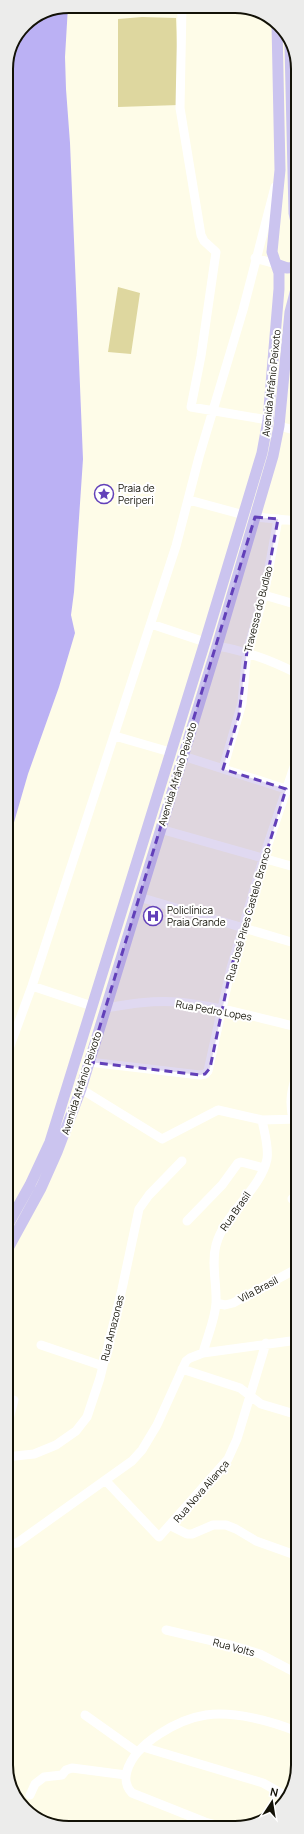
<svg xmlns="http://www.w3.org/2000/svg" width="304" height="1834" viewBox="0 0 304 1834" font-family="Manrope,sans-serif">
  <rect width="100%" height="100%" fill="#fefce8"/>
  <!-- green -->
  <path fill="#ded79f" d="M142 17 176 18 179 105 118 107V19Z
    M118 287 140 293 131 354 108 352Z"/>
  <!-- water -->
  <path fill="#bbb1f4" d="M68 6 65 57 66 89 70 143 83 459 74 592 71 615 75 633 59 687 28 774 6 850V65L24 24Z"/>
  <g fill="none" stroke-linecap="round" stroke-linejoin="round">
    <!-- minor -->
    <path stroke="#fff" stroke-width="9" d="M182 7 180 108 201 235 204 241 216 252 201 356 191 407 268 420
      M255 258 276 264
      M279 426 298 431
      M189 500 244 515
      M255 517 298 521
      M264 595 298 605
      M151 624 205 642
      M217 646C247 651 271 660 298 674
      M115 736 170 752
      M183 756 298 793
      M223 769 242 703 247 651 264 595 278 519
      M160 829 298 868
      M139 897 298 944
      M32 986 92 1006
      M105 1008C129 1004 153 1000 178 1002 218 1006 259 1018 298 1027
      M6 1057 32 986 176 546 199 457 243 310 275 187
      M89 1062 200 1075 205 1074 208 1071 231 968 263 859 298 755
      M81 1089 162 1139 218 1110 262 1120 298 1119
      M293 1119C289 1102 291 1089 298 1072
      M292 1199 298 1192
      M187 1221 222 1185 238 1163 241 1162 264 1168
      M216 1303 225 1305 233 1303 298 1268
      M41 1345 103 1366
      M203 1353C207 1337 215 1320 216 1303 217 1284 211 1264 216 1245 224 1214 261 1189 267 1159 269 1147 264 1131 262 1120
      M182 1369 240 1388 261 1404 298 1415
      M6 1431 14 1400
      M6 1457 34 1454 56 1445 76 1431 87 1417 100 1378 122 1289 139 1209 149 1195 182 1161
      M106 1481 159 1537 228 1459 237 1439 266 1343
      M171 1526 187 1534H192L213 1525H226L236 1529 256 1541 298 1556
      M6 1544 17 1543 132 1461 142 1450 157 1425 186 1361 190 1358 203 1353 298 1340
      M166 1630 230 1645 260 1654 298 1674
      M85 1715 137 1752
      M143 1747 263 1783 286 1796
      M30 1795 35 1784 44 1777 62 1775 66 1770 72 1768 126 1775
      M228 1828 205 1822 132 1793C125 1786 125 1779 127 1771 135 1743 179 1719 206 1715 234 1711 272 1721 298 1732"/>
    <!-- major -->
    <path stroke="#cbc4ef" stroke-width="11" d="M290 46 294 213 298 231
      M276 264 287 268 298 267
      M6 1228 30 1185 50 1142 205 642 262 453 268 420 279 289V273L272 252 280 170 277 24
      M6 1252 41 1188 57 1152 81 1089 217 646 273 456 279 426 290 312 298 281"/>
  </g>
  <!-- marked area -->
  <path fill="#6240b9" fill-opacity="0.2" stroke="#6240b9" stroke-width="3" stroke-dasharray="8 5" stroke-linejoin="round" d="M255 517 278 519 264 595 247 651 239 715 223 769 286 789 231 968 210 1068 205 1074 200 1075 89 1062Z"/>
  <!-- icons -->
  <defs>
    <g id="sight-ring" transform="scale(1)"><circle r="9.5" fill="#fff" stroke="#6240b9" stroke-width="1.5"/><path d="M0-6L1.8-2.2L6-1.7L2.9 1.2L3.7 5.4L0 3.3L-3.7 5.4L-2.9 1.2L-6-1.7L-1.8-2.2Z" fill="#6240b9"/></g>
    <g id="hospital-ring" transform="scale(1)"><circle r="9.5" fill="#fff" stroke="#6240b9" stroke-width="1.5"/><path d="M-5-5h3v3.5h4V-5h3V5h-3V1.5h-4V5h-3Z" fill="#6240b9"/></g>
  </defs>
  <g fill-rule="evenodd">
    <use href="#sight-ring" x="104" y="494"/>
    <use href="#hospital-ring" x="153" y="916"/>
  </g>
  <g text-anchor="middle" dominant-baseline="central" stroke-width="4" stroke-linejoin="round" paint-order="stroke">
    <!-- street labels -->
    <g font-size="10" fill="#121106" stroke="#fff">
      <text transform="translate(271 383) rotate(-84)">Avenida Afrânio Peixoto</text>
      <text transform="translate(258 609) rotate(-76)">Travessa do Budlao</text>
      <text transform="translate(177 774) rotate(-73)">Avenida Afrânio Peixoto</text>
      <text transform="translate(248 914) rotate(-74)">Rua José Pires Castelo Branco</text>
      <text transform="translate(214 1010) rotate(10)">Rua Pedro Lopes</text>
      <text transform="translate(81 1083) rotate(-72)">Avenida Afrânio Peixoto</text>
      <text transform="translate(235 1211) rotate(-55)">Rua Brasil</text>
      <text transform="translate(258 1289) rotate(-28)">Vila Brasil</text>
      <text transform="translate(112 1328) rotate(-76)">Rua Amazonas</text>
      <text transform="translate(201 1491) rotate(-49)">Rua Nova Aliança</text>
      <text transform="translate(234 1647) rotate(15)">Rua Volts</text>
    </g>
    <!-- poi labels -->
    <g font-size="10" fill="#121106" stroke="#fff" text-anchor="start">
      <text x="118" y="488">Praia de<tspan x="118" dy="12">Periperi</tspan></text>
      <text x="167" y="910">Policlínica<tspan x="167" dy="12">Praia Grande</tspan></text>
    </g>
  </g>
  <!-- crop -->
  <path d="M0 0H304V1834H0ZM69 13H235A56 56 0 0 1 291 69V1765A56 56 0 0 1 235 1821H69A56 56 0 0 1 13 1765V69A56 56 0 0 1 69 13Z" fill="#ececeb" fill-rule="evenodd"/>
  <path fill="none" stroke="#121106" stroke-width="2" d="M69 13H235A56 56 0 0 1 291 69V1765A56 56 0 0 1 235 1821H69A56 56 0 0 1 13 1765V69A56 56 0 0 1 69 13Z"/>
  <!-- north arrow -->
  <g transform="translate(272 1802) rotate(12)" stroke="#ffffff" stroke-width="3" paint-order="stroke">
  <path d="M0-3L7 15L0 10L-7 15Z" fill="#121106"/>
  <text y="-6" font-size="11" font-weight="bold" text-anchor="middle" fill="#121106">N</text>
  </g>
</svg>
